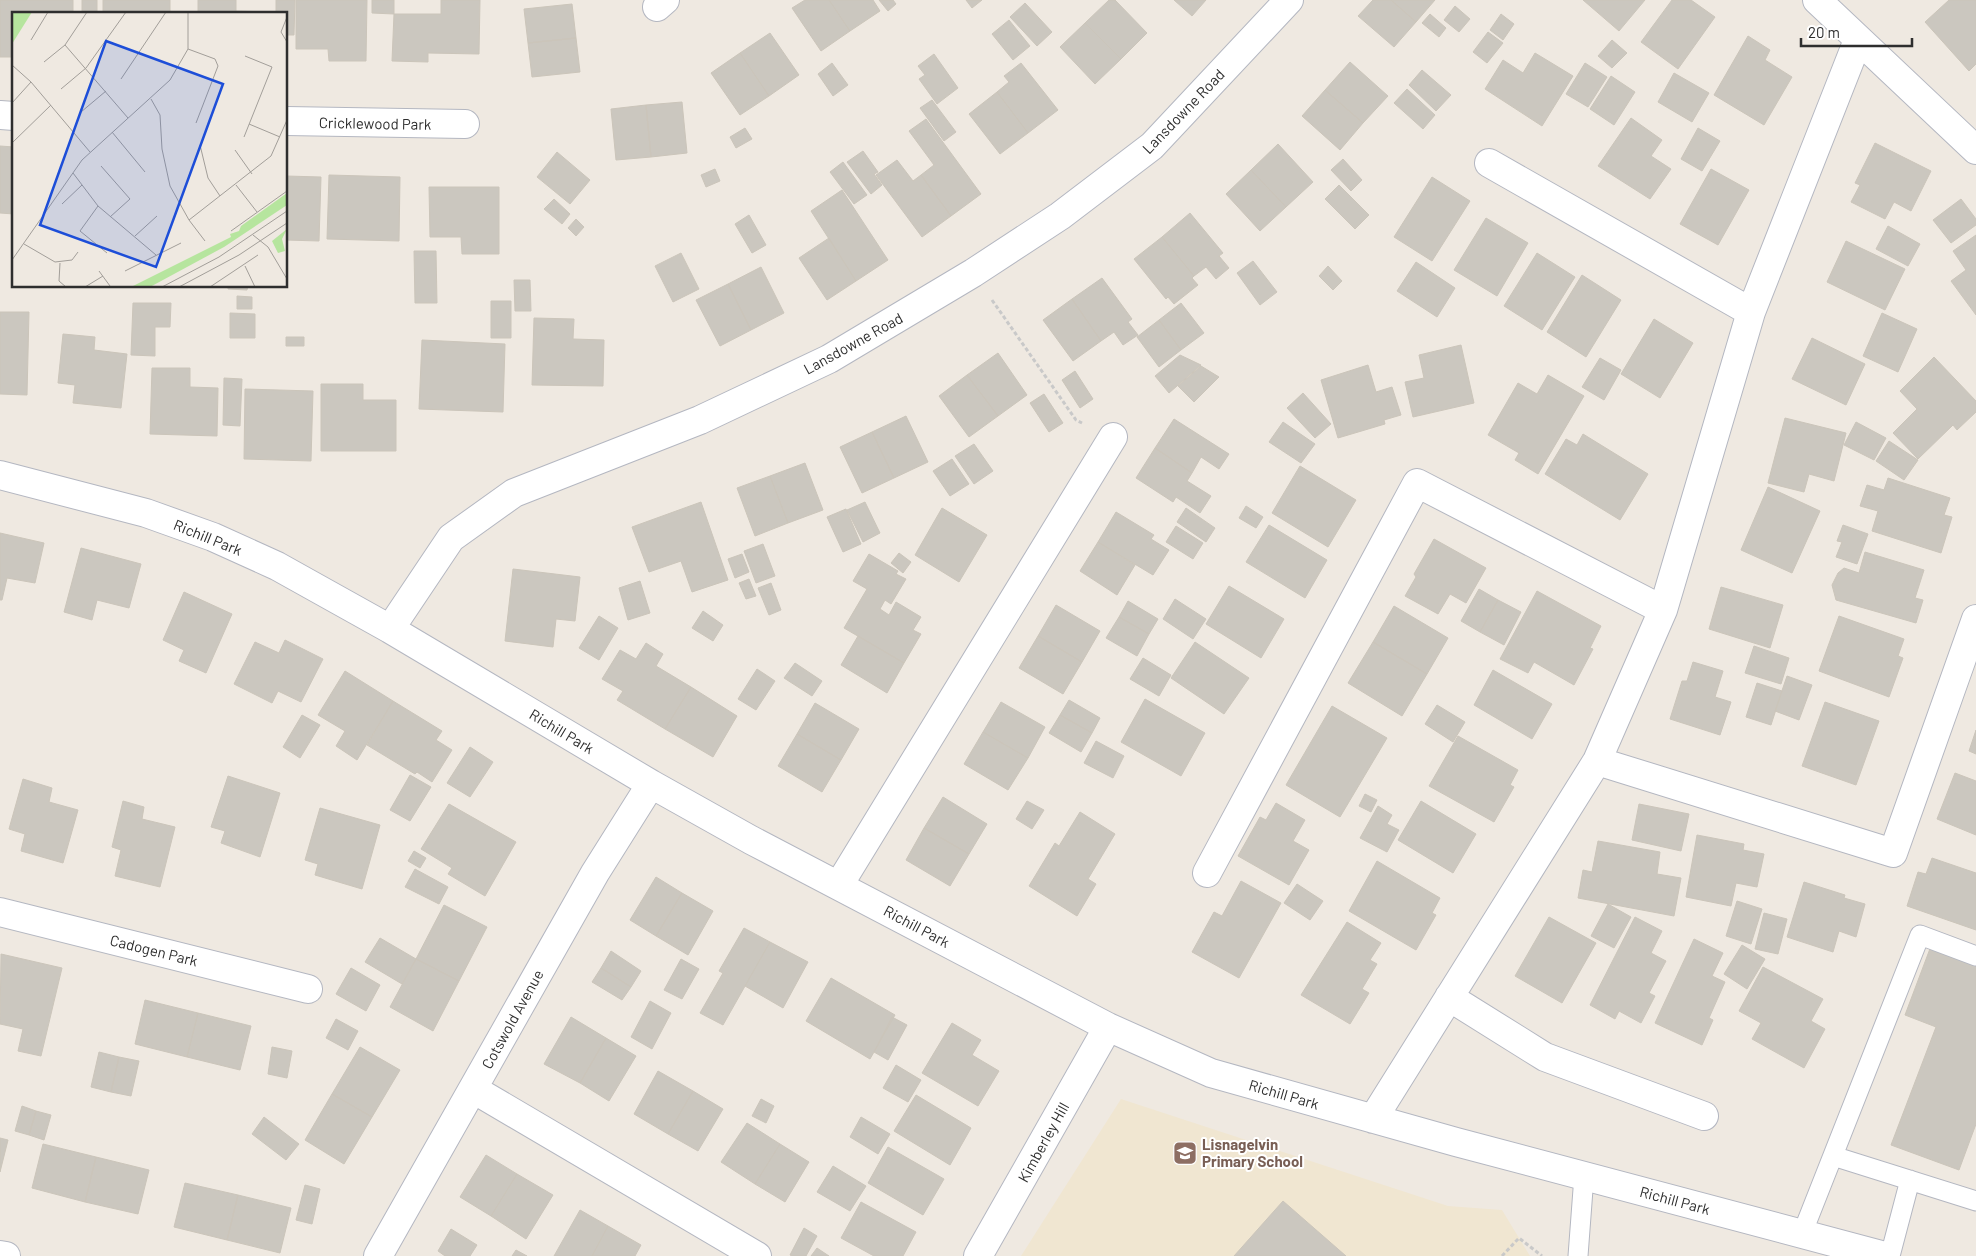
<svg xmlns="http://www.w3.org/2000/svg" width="1976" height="1256" viewBox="0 0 1976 1256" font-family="Barlow,sans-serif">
  <rect width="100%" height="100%" fill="#efe9e1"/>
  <!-- education -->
  <path fill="#f0e6d1" d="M1121 1099 1448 1206 1502 1210 1530 1256H1021Z"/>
  <!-- building -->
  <path fill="#cbc7bf" stroke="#cbc5ba" d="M0 0H73V14H14V57H0Z
    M82 0H97V14H82Z
    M103 0H170V14H103Z
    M198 0H236V14H198Z
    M276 0H295L294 35H286V14H276Z
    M296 0H367L366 61H329L328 49H296Z
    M372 0H394V14L372 13Z
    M441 0H480L479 54 428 53V62L392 61 394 14H441Z
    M805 0H829L850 31 821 51 792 8Z
    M829 0H873L880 11 850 31Z
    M879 0H893L896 4 888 11Z
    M966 0H982L972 8Z
    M1109 0H1115L1147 33 1121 59 1085 23Z
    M1174 0H1206L1192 16Z
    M1373 0H1391L1416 22 1394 47 1358 16Z
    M1391 0H1435L1416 22Z
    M1583 0H1645L1619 31Z
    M1672 0H1691L1715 17 1678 69 1641 42Z
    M1949 0H1976V64L1969 71 1925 22Z
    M1025 3 1052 32 1037 46 1010 17Z
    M572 4 576 38 528 43 524 9Z
    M1455 6 1470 19 1459 32 1444 20Z
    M236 11 270 12V14H236Z
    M1430 14 1446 28 1439 37 1422 23Z
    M1501 14 1514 24 1503 40 1490 30Z
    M1009 20 1030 46 1013 60 992 34Z
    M1085 23 1121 59 1095 84 1060 47Z
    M1488 32 1503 43 1487 63 1473 52Z
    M770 33 799 75 769 96 740 53Z
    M1748 36 1770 50 1765 60 1792 77 1764 125 1714 95Z
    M576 38 580 72 532 77 528 43Z
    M1612 40 1627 53 1612 68 1598 56Z
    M740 53 769 96 740 115 711 73Z
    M1535 53 1573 76 1542 126 1485 89 1503 60 1523 73Z
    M934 54 958 88 937 104 919 79 925 75 918 66Z
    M1350 62 1388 96 1363 123 1325 90Z
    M832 63 848 85 833 96 818 74Z
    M1021 63 1058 110 1028 133 997 92 1009 82 1004 76Z
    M1585 63 1607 77 1588 107 1566 94Z
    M1422 70 1451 95 1436 111 1409 85Z
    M1674 73 1709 93 1692 122 1658 102Z
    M1611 76 1635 92 1614 125 1590 109Z
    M1407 89 1435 115 1423 129 1394 103Z
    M1325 90 1363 123 1340 150 1302 116Z
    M997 92 1028 133 1000 154 969 114Z
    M932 100 956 132 944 141 920 108Z
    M682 102 687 153 651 157 646 105Z
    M646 105 651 157 616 160 611 109Z
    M1631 118 1662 140 1651 156 1671 169 1650 199 1598 166Z
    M926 119 981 194 951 216 921 175 934 165 909 131Z
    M745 128 752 139 736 148 730 137Z
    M1698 128 1720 141 1702 171 1681 159Z
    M1875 143 1931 171 1911 211 1894 202 1885 219 1851 202 1860 185 1855 183Z
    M1278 144 1313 182 1286 207 1251 170Z
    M0 146 14 147V214L0 213Z
    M863 151 878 172 874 174 882 185 871 194 847 162Z
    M557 152 590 180 570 204 537 177Z
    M1343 159 1362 180 1351 191 1331 170Z
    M897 160 913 181 921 175 951 216 922 237 876 175Z
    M843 162 867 195 854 204 830 172Z
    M715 169 720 181 706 187 701 175Z
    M1711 169 1749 190 1718 245 1680 224Z
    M1251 170 1286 207 1260 231 1226 194Z
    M329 175 400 177 399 241 327 239Z
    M286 176 321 177 319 241 286 240Z
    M1432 177 1470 201 1432 261 1394 237Z
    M1339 185 1369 215 1355 229 1325 199Z
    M429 187H499V254H462L461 237H430Z
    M842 190 888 260 856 281 811 211Z
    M554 199 570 214 562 224 544 209Z
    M1961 199 1976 219V225L1951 243 1933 220Z
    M1190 213 1223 253 1219 256 1229 268 1216 279 1206 267 1194 276 1162 237Z
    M749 215 766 245 752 253 735 224Z
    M1486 218 1528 243 1497 296 1454 270Z
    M576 219 584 227 576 236 568 228Z
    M1888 226 1920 244 1908 266 1876 249Z
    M1976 235V315L1951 281 1966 270 1953 251Z
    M1162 237 1194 276 1192 278 1198 285 1174 304 1168 297 1166 299 1134 259Z
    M829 238 856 281 827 300 799 258Z
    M1846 241 1905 269 1885 310 1827 282Z
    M414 251H436L437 303H415Z
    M681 253 699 289 673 302 655 266Z
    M1537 253 1575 277 1542 330 1504 306Z
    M1253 261 1277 292 1260 305 1237 273Z
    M1416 262 1455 288 1437 317 1397 291Z
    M1328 266 1342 281 1333 290 1319 276Z
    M761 267 784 313 751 330 728 284Z
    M1582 275 1621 300 1586 357 1547 332Z
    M1102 278 1132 319 1128 322 1138 335 1123 345 1114 332 1101 341 1072 299Z
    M514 280H530L531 311H515Z
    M728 284 751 330 720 346 696 300Z
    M228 286H248L247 290 228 289Z
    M237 296 252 297V309H237Z
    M1072 299 1101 341 1073 361 1043 320Z
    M491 301H511V338H491Z
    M133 303H171L170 327H155V356L131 355Z
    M1181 303 1204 333 1181 350 1159 320Z
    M0 312H29L27 395 0 394Z
    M230 313 255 314V338H230Z
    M1882 313 1917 329 1898 372 1863 356Z
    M534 318 574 319 573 339 604 340 603 386 532 385Z
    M1654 319 1693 343 1660 398 1621 374Z
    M1159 320 1181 350 1159 367 1137 337Z
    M63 334 95 337 94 350 127 354 121 408 73 403 75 385 58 383Z
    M286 337H304V346H286Z
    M1812 338 1865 364 1846 405 1792 379Z
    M422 340 505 344 503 412 419 409Z
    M1461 345 1474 403 1413 417 1405 382 1424 378 1419 355Z
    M998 353 1027 395 998 416 967 375Z
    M1180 355 1201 365 1169 393 1155 376Z
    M1934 357 1976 401V412L1957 430 1953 425 1918 459 1893 433 1917 409 1900 391Z
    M1600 358 1621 370 1604 400 1582 387Z
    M1368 365 1376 392 1392 387 1401 415 1384 420 1385 424 1338 438 1321 380Z
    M1201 366 1219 377 1194 402 1178 386Z
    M152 368H190V387L218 388 217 436 150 434Z
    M1075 371 1093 399 1080 408 1062 380Z
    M967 375 998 416 969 437 939 396Z
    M1548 375 1584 396 1538 474 1515 460 1519 453 1488 435 1518 383 1537 394Z
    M224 378 242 379 240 426 223 425Z
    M321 384H363V400H396V451H321Z
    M245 389 313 391 311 461 244 459Z
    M1303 393 1331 424 1315 438 1287 408Z
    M1044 394 1063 423 1049 432 1030 403Z
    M906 416 928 462 894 478 872 432Z
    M1785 418 1846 433 1834 481 1809 474 1804 492 1768 483Z
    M1174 419 1229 454 1219 469 1201 457 1192 473 1155 448Z
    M1283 422 1315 444 1301 463 1269 442Z
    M1856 422 1886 438 1874 460 1844 445Z
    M872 432 894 478 862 493 840 447Z
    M1583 434 1648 474 1620 520 1545 474 1566 439 1577 445Z
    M1889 441 1918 460 1904 480 1876 461Z
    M974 444 993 471 974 484 955 456Z
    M1155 448 1192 473 1187 481 1211 496 1200 513 1176 497 1173 502 1136 478Z
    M952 459 969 484 950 496 933 471Z
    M805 463 823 510 788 523 770 476Z
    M1300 466 1356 500 1328 547 1272 513Z
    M770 476 788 523 755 536 737 488Z
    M1888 478 1950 498 1944 515 1952 517 1941 553 1872 531 1878 511 1860 506 1867 485 1884 490Z
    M1768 487 1820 511 1792 573 1741 550Z
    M701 502 728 580 692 592 681 561 649 572 632 527Z
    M865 502 880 533 863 542 847 510Z
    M1246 506 1263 517 1256 528 1239 518Z
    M942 508 987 535 959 582 915 555Z
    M1186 508 1215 528 1206 542 1177 522Z
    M846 509 861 544 843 552 827 517Z
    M1116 512 1154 535 1151 539 1169 550 1153 575 1098 542Z
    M1269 525 1327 560 1305 598 1246 562Z
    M1843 525 1868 534 1857 564 1836 557 1842 542 1837 541Z
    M1176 526 1203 543 1193 559 1166 542Z
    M0 533 44 543 35 583 7 578 2 600H0Z
    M1434 539 1486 568 1466 603 1450 594 1438 614 1405 596 1416 577 1414 574Z
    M1098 542 1135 565 1117 595 1080 571Z
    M763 544 775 576 756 583 744 551Z
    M81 548 141 564 129 608 97 600 92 620 64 612Z
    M1865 552 1924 570 1915 598 1923 600 1916 623 1836 600 1832 585 1838 573 1844 568 1859 573Z
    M899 553 911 562 903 573 891 563Z
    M742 554 749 572 735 578 728 559Z
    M869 554 898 571 896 574 906 579 891 604 885 600 880 609 889 615 896 602 921 617 913 630 921 634 904 663 844 628 867 589 853 581Z
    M513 569 580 577 575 621 556 619 553 647 505 641Z
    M749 579 756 596 746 599 739 583Z
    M640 581 650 613 628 620 619 588Z
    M771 583 781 610 769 615 758 588Z
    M1229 586 1284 619 1261 658 1206 624Z
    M1721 587 1783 605 1770 648 1709 629Z
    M1479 589 1498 600 1480 632 1461 621Z
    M1537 591 1601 626 1590 648 1593 649 1574 685 1534 662 1528 673 1500 659Z
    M184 592 232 614 206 673 179 661 184 650 163 640Z
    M1175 599 1206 619 1193 639 1163 619Z
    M1498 600 1521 612 1504 645 1480 632Z
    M1128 601 1158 619 1149 634 1119 617Z
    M1056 605 1100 631 1082 662 1038 636Z
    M1394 606 1448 638 1427 674 1373 642Z
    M703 611 723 625 713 641 692 628Z
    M599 616 618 628 599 660 579 648Z
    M1839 616 1904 639 1898 656 1903 658 1889 697 1819 671Z
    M1119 617 1149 634 1137 656 1106 638Z
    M858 636 904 663 887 693 841 665Z
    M1038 636 1082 662 1063 694 1019 668Z
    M285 640 323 659 301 702 278 691 272 703 234 684 255 642 279 653Z
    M1195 642 1249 678 1224 714 1171 678Z
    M1373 642 1427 674 1402 716 1348 683Z
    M646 643 663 654 656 666 691 687 665 729 617 700 623 691 602 679 620 650 636 659Z
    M1754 646 1789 658 1781 684 1745 673Z
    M1143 658 1171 675 1159 696 1130 679Z
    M1693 662 1723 671 1715 697 1731 702 1720 735 1670 719 1682 681H1687Z
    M795 663 822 681 812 696 784 678Z
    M757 669 775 681 756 710 738 699Z
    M1493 670 1552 704 1532 739 1474 705Z
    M345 671 393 701 357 760 336 746 345 731 318 715Z
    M1787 676 1812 685 1799 720 1775 711Z
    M1757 683 1782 691 1771 725 1746 717Z
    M691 687 737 716 713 757 665 729Z
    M1145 699 1205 733 1181 776 1121 742Z
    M1069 700 1100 718 1092 733 1060 715Z
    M393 701 442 731 436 740 452 750 432 782 417 772 415 774 367 745Z
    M1001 702 1045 727 1028 758 983 732Z
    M1825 702 1879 721 1856 785 1802 766Z
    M815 703 859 729 841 760 797 734Z
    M1437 705 1465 722 1453 742 1425 724Z
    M1332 706 1387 738 1340 817 1286 785Z
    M302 715 320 725 300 758 283 747Z
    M1060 715 1092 733 1081 752 1049 733Z
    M1976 730V754L1969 751Z
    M983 732 1028 758 1008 790 964 764Z
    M797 734 841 760 822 792 778 766Z
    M1458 736 1518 770 1510 785 1514 787 1494 822 1429 786Z
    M1096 741 1124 756 1113 778 1084 763Z
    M470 747 493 762 470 797 447 783Z
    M1955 773 1976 781V835L1937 819Z
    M410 775 431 787 410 821 390 810Z
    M228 776 280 793 260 857 221 843 225 831 211 827Z
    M23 779 52 788 49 802 78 810 63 863 21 851 25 834 9 829Z
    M1365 794 1377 800 1371 812 1359 806Z
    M943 797 987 824 969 854 924 828Z
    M123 801 144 807 142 819 175 827 160 887 115 876 121 850 112 847Z
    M1027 801 1044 810 1032 829 1016 819Z
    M1421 801 1476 834 1453 873 1398 840Z
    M1276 803 1305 820 1293 841 1309 850 1289 885 1238 856 1260 817 1266 820Z
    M449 804 516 842 485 896 448 874 452 868 421 849Z
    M1639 804 1689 814 1681 851 1632 840Z
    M1378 806 1392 815 1387 824 1399 830 1387 852 1360 838Z
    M320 808 380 825 362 889 315 875 318 864 305 860Z
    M1080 812 1115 834 1088 879 1096 884 1077 916 1029 886 1055 843 1059 846Z
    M924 828 969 854 950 886 906 860Z
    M1697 835 1744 844 1743 850 1764 854 1757 887 1736 883 1731 906 1686 897Z
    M1598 841 1660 852 1657 874 1681 878 1674 916 1578 898 1583 870 1592 872Z
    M414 851 426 858 420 868 408 861Z
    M1932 858 1976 873V930L1907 906 1918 872 1926 874Z
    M1377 861 1440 898 1432 913 1436 915 1416 950 1349 911Z
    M415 869 448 887 439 904 405 887Z
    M656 877 682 893 656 936 630 920Z
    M1241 881 1281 903 1239 978 1192 952 1214 912 1222 916Z
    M1804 882 1845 895 1844 898 1865 904 1856 937 1839 931 1833 952 1787 937Z
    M1297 884 1323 901 1310 920 1284 903Z
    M682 893 713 911 688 955 656 936Z
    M1737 901 1762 909 1751 944 1726 936Z
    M1608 904 1631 917 1614 948 1591 936Z
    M444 905 487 927 459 981 416 959Z
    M1764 913 1787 919 1778 954 1755 949Z
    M1549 917 1596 943 1562 1003 1515 976Z
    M1635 917 1662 931 1651 953 1666 961 1649 993 1655 996 1641 1023 1619 1011 1615 1019 1590 1005Z
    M1347 922 1381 943 1370 960 1377 964 1362 989 1369 993 1350 1024 1301 995Z
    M744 928 770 942 723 1025 700 1013 723 973 719 971Z
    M380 938 416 959 402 984 365 962Z
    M1694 939 1723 953 1712 976 1725 982 1709 1018 1713 1020 1702 1045 1655 1023Z
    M770 942 808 962 783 1008 745 986Z
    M1742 945 1765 959 1747 989 1724 974Z
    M1931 946 1976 963V1124L1959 1170 1891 1145 1936 1027 1905 1015Z
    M611 951 641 971 631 987 601 968Z
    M1 954 62 968 41 1056 18 1051 23 1029 0 1024Z
    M416 959 459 981 433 1031 390 1007Z
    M681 959 699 969 682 999 664 990Z
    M1763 967 1823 999 1811 1021 1825 1029 1804 1068 1752 1039 1761 1023 1739 1011Z
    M351 968 380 985 366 1011 336 994Z
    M601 968 631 987 622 1000 592 982Z
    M831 978 895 1015 870 1059 806 1021Z
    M145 1000 198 1013 187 1057 135 1044Z
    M650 1001 671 1013 652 1049 631 1037Z
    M198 1013 251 1026 240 1070 187 1057Z
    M571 1017 606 1038 580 1083 544 1064Z
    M892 1017 907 1025 888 1060 874 1052Z
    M336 1019 358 1031 348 1050 326 1038Z
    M952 1023 981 1040 972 1055 999 1071 978 1106 922 1073Z
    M606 1038 636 1056 609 1101 580 1083Z
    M272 1047 292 1051 287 1078 268 1074Z
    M360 1047 400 1070 372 1117 332 1094Z
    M99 1052 119 1057 111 1092 91 1087Z
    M119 1057 139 1061 131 1096 111 1092Z
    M896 1065 921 1080 908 1102 883 1088Z
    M658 1071 693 1091 668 1134 634 1114Z
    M693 1091 723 1109 698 1151 668 1134Z
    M332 1094 372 1117 344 1164 305 1140Z
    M916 1095 971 1128 950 1165 894 1131Z
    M761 1099 774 1106 766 1123 752 1116Z
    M22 1106 36 1111 29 1135 15 1131Z
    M36 1111 51 1115 44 1140 29 1135Z
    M264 1117 299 1144 286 1160 252 1134Z
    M861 1117 890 1134 878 1154 850 1137Z
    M747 1123 780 1144 755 1184 721 1162Z
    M0 1138 8 1140 0 1172Z
    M43 1144 96 1157 85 1202 32 1188Z
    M780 1144 809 1162 785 1202 755 1184Z
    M888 1147 944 1179 923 1215 868 1183Z
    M486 1155 517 1174 491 1216 460 1197Z
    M96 1157 149 1170 138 1214 85 1202Z
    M833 1166 866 1186 850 1211 817 1192Z
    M517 1174 553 1195 526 1239 491 1216Z
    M185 1183 238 1195 227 1240 174 1227Z
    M305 1185 320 1189 312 1224 296 1220Z
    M238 1195 291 1208 280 1253 227 1240Z
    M1283 1201 1346 1256H1234Z
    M861 1202 916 1232 903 1256H874L841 1238Z
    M580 1210 608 1226 592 1256H554Z
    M608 1226 641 1245 635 1256H592Z
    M804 1228 817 1236 806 1256H792L790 1255Z
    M451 1229 477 1245 470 1256H445L438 1251Z
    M817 1248 829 1256H811Z
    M516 1250 527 1256H512Z"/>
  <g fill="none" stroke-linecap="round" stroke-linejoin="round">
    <!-- lane casing -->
    <g stroke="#b4b7c1" stroke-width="21">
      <path id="lane" d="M1833 1156 1976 1201
        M1802 1234 1920 935 1976 956
        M1578 1256 1584 1176
        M1890 1256 1910 1180"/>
    </g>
    <!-- street casing -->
    <g stroke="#b4b7c1" stroke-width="30">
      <path id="street" d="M1817 0 1976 150
        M657 7 665 0
        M0 115 14 116
        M286 121 465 124
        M1489 163 1751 312
        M0 475 146 513 213 537 277 566 390 629 651 784 751 840 1108 1027 1211 1073 1456 1142 1885 1256
        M390 629 451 538 514 493 700 420 829 359 973 273 1060 216 1152 146 1289 0
        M1597 761 1893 853 1976 619
        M1207 873 1417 483 1663 610
        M839 885 1113 437
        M0 912 308 989
        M1449 997 1545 1057 1704 1116
        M473 1089 757 1256
        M1373 1119 1597 761 1663 610 1751 312 1858 40
        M0 1255 6 1256
        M378 1256 595 873 651 784
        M978 1256 1108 1027"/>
    </g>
    <!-- path -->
    <path stroke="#c9c9c9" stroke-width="3" stroke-dasharray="4 2.5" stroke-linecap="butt" d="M992 300 1076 420 1082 423
      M1502 1256 1519 1238 1542 1256"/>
    <!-- lane -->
    <use href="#lane" stroke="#fff" stroke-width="19"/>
    <!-- street -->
    <use href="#street" stroke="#fff" stroke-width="28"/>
  </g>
  <!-- icons -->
  <defs>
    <g id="school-square" transform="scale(1.25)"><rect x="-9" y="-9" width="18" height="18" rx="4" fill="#8d6e63" stroke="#fff"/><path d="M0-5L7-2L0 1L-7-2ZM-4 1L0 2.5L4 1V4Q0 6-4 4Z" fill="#fff"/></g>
  </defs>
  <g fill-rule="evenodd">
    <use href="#school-square" x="1185" y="1153"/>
  </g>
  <g text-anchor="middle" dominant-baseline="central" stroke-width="4" stroke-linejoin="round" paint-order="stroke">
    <!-- street labels -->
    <g font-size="15" fill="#2e2e2e" stroke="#fff">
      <text transform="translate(1183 111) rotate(-46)">Lansdowne Road</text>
      <text transform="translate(375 123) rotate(1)">Cricklewood Park</text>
      <text transform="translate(853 343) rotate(-29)">Lansdowne Road</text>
      <text transform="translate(208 537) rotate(22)">Richill Park</text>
      <text transform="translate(562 731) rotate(31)">Richill Park</text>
      <text transform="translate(917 926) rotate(28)">Richill Park</text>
      <text transform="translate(154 950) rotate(14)">Cadogen Park</text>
      <text transform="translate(512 1019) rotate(-61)">Cotswold Avenue</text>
      <text transform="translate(1284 1094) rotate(16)">Richill Park</text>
      <text transform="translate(1043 1142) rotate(-61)">Kimberley Hill</text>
      <text transform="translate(1675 1200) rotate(15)">Richill Park</text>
    </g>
    <!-- education labels -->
    <g font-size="15" font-weight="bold" fill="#785e54" stroke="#fff" text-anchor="start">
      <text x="1202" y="1144">Lisnagelvin<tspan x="1202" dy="17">Primary School</tspan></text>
    </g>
  </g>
  <!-- overview -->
  <g transform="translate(12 12)">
    <rect width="275" height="275" fill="#efe9e1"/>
    <path d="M0 0H20L0 32ZM275 181V193L212 235 138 275H119L219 225 218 222 227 219 229 214ZM275 217 270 227 273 239 266 241 260 229Z" fill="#b6e59e"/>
    <path fill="none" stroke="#a29e99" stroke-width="1" d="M275 5 269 20 275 30M19 28 36 0M53 33 116 106M176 37 203 47 206 54 184 111M32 50 53 33 75 0M0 53 19 70 78 140M109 67 154 0M49 77 74 56 114 0M139 87 148 103 150 137 158 174 177 208 193 229M0 91 19 70M69 100 94 79M237 112 268 125M100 120 133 160M232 125 260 55 233 44M0 131 39 93M188 133 196 166 208 184M223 138 240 162M89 154 118 187 98 205M61 161 86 194 144 243M224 173 245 200M50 192 70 173M86 194 68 219 95 241M177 208 259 144 275 108M219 219 275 179M241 223 256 235 275 267M123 224 145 204M12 232 43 250 60 248 66 240M0 248 70 148 158 68 176 37V0M48 251 47 269 54 275M233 254 243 275M87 259 98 274M113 259 169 231M73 275 91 264M150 275 207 245 275 199M167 275 227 243 275 211M198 275 246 243"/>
    <path fill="#1d4ed8" fill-opacity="0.15" stroke="#1d4ed8" stroke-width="2.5" d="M94 29 211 72 144 255 28 213Z"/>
    <rect width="275" height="275" fill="none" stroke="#2e2e2e" stroke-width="2.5"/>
  </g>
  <!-- scale -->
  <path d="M1801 38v8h111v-8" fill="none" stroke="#2e2e2e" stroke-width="2.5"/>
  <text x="1808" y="38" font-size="15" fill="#2e2e2e" stroke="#ffffff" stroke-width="4" paint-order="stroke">20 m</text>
</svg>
